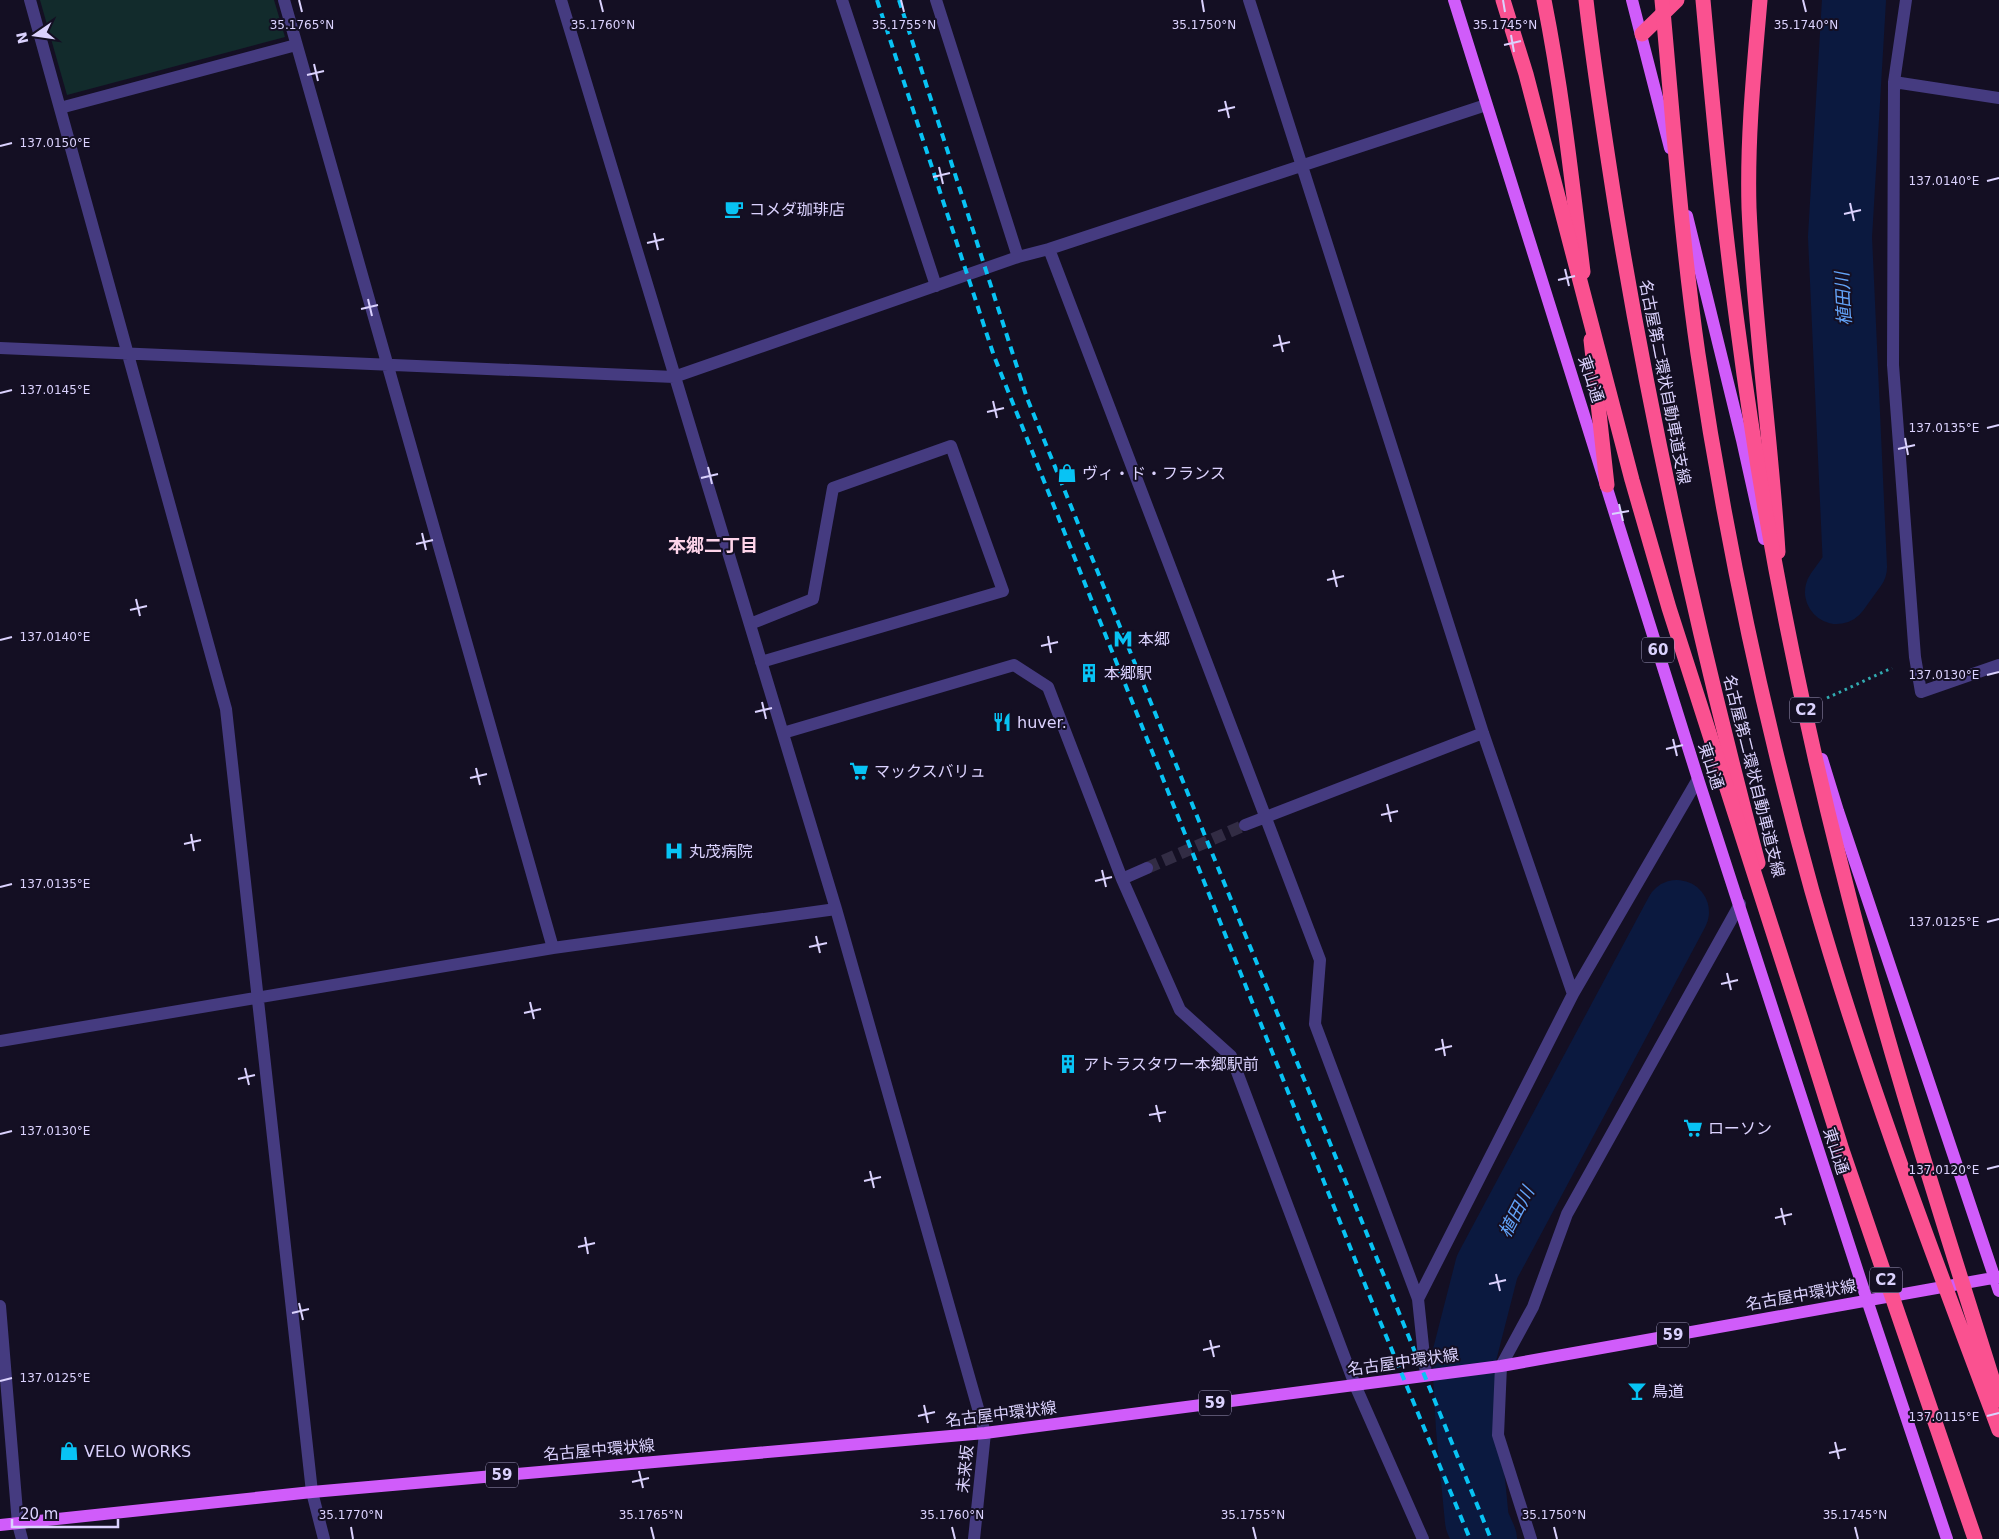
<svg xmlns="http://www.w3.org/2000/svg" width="1999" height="1539" viewBox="0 0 1999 1539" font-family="'DejaVu Sans','Noto Sans JP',sans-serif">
  <rect width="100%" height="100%" fill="#140f23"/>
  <!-- green -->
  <path fill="#122b2c" d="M40 0H274L285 37 67 95Z"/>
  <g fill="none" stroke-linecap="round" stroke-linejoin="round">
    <!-- river -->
    <path stroke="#0b193f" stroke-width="64" d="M1837 592 1855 567 1840 237 1854 0
      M1485 1539 1477 1521 1468 1429 1464 1357 1487 1267 1677 912"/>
    <!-- minor-tunnel -->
    <path stroke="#322c44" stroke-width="12" stroke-dasharray="12 6" stroke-linecap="butt" d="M1147 868 1245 825"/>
    <!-- path -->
    <path stroke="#32abb1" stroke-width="3" stroke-dasharray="2.5 4" stroke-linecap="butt" d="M1827 698 1892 668"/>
    <!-- minor -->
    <path stroke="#453b80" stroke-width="12" d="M30 0 226 709 312 1492 324 1539
      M284 0 553 948
      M561 0 836 909 985 1433 974 1539
      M842 0 936 286
      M936 0 1018 257
      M1249 0 1483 733 1573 994
      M1906 0 1894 82 1893 365 1915 657 1921 692 1999 665
      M1894 82 1999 98
      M60 108 296 45
      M1049 249 1320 960 1315 1024 1418 1299 1426 1375
      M0 348 674 377 1018 257 1049 249 1486 105
      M750 624 813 599 833 488 951 446 1003 591 761 662
      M783 733 1014 665 1048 687 1122 879 1180 1010 1231 1056 1355 1385 1423 1539
      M1245 825 1483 733
      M1122 879 1147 868
      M0 1041 553 948 836 909
      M1418 1299 1573 994 1698 779
      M0 1306 18 1524 22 1539
      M1531 1539 1498 1435 1501 1366 1533 1307 1567 1214 1740 904"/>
    <!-- major -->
    <path stroke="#d05cfa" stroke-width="12" d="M1454 0 1698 779 1867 1300 1947 1539
      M1632 0 1670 148
      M1687 216 1742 440 1764 539
      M1822 759 1838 811 1999 1291
      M0 1525 312 1492 985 1433 1501 1366 1999 1277"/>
    <!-- highway -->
    <path stroke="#fa5190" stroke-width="15" d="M1544 0C1562 90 1572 181 1583 272
      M1586 0C1594 70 1605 140 1616 210 1652 431 1701 647 1758 863
      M1760 0C1754 69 1747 138 1749 208 1754 323 1771 437 1778 552
      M1642 34 1677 0
      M1591 340 1607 485"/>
    <!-- rail -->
    <path stroke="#08c3f4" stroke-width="4" stroke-dasharray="8 6" stroke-linecap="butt" d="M877 0 994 356 1370 1297 1470 1539
      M899 0 1027 398 1491 1539"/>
    <!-- highway-bridge -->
    <path stroke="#fa5190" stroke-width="15" d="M1503 0 1526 74 1632 480 1669 608 1801 1019 1842 1150 1975 1539
      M1662 0C1673 118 1681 237 1698 354 1725 535 1763 715 1812 891 1864 1074 1932 1252 1999 1430
      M1703 0C1713 110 1723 220 1738 330 1761 508 1796 686 1840 861 1885 1043 1943 1221 1999 1400"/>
  </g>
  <!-- ticks -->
  <path fill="none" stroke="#dbd2fe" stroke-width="2" d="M299 0 302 12M600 0 603 12M901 0 904 12M1202 0 1204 12M1503 0 1505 12M1803 0 1806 12M1511 35 1514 52M1504 45 1521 41M314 64 318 81M307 75 324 71M1225 101 1229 118M1218 111 1235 107M0 146 12 143M939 167 943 184M933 177 950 173M1987 181 1999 178M1850 203 1854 221M1844 214 1861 210M654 233 658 250M647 243 664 239M1565 269 1569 286M1558 280 1575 276M368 299 372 316M361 309 378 305M1279 335 1283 352M1273 346 1290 342M0 393 12 390M993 401 997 418M987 412 1004 408M1987 428 1999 425M1905 438 1908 455M1898 449 1915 445M708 467 712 484M701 478 718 474M1619 504 1623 521M1612 514 1629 511M422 533 426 550M416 544 433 540M1333 570 1337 587M1327 580 1344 576M136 599 140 616M130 610 147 606M1048 636 1051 653M0 640 12 637M1041 646 1058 642M1987 675 1999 672M762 702 766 719M755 712 772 708M1673 739 1677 756M1666 749 1683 745M476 768 480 785M470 778 487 774M1387 804 1391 822M1381 815 1398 811M191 834 194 851M184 844 201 840M1102 870 1106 887M1095 881 1112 877M0 887 12 884M1987 922 1999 919M816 936 820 953M809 947 827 943M1727 973 1731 990M1721 984 1738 980M530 1002 534 1019M524 1013 541 1009M1442 1039 1445 1056M1435 1050 1452 1046M245 1068 249 1085M238 1079 255 1075M1156 1105 1160 1122M1149 1115 1166 1112M0 1134 12 1131M1987 1169 1999 1166M870 1171 874 1188M864 1181 881 1177M1781 1208 1785 1225M1775 1218 1792 1214M585 1237 588 1254M578 1247 595 1243M1496 1274 1500 1291M1489 1284 1506 1280M299 1303 303 1320M292 1313 309 1309M1210 1340 1214 1357M1203 1350 1220 1346M0 1381 12 1378M924 1405 928 1423M918 1416 935 1412M1987 1416 1999 1413M1835 1442 1839 1459M1829 1453 1846 1449M639 1471 643 1488M632 1482 649 1478M351 1527 353 1539M651 1527 654 1539M952 1527 955 1539M1253 1527 1256 1539M1554 1527 1557 1539M1855 1527 1858 1539"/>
  <!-- icons -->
  <defs>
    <g id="cafe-bare" transform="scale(1.5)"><path d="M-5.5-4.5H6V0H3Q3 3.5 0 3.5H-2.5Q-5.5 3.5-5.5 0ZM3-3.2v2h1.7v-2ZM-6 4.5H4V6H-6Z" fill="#08c3f4" stroke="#140f23" stroke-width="2.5" paint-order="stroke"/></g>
    <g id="shop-bare" transform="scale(1.5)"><path d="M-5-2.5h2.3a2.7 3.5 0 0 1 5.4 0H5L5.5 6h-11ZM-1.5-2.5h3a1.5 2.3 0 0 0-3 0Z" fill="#08c3f4" stroke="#140f23" stroke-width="2.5" paint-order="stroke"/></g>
    <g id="metro-bare" transform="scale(1.5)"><path d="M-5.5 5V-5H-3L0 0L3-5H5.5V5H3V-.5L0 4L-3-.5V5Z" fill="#08c3f4" stroke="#140f23" stroke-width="2.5" paint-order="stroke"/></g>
    <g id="building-bare" transform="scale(1.5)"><path d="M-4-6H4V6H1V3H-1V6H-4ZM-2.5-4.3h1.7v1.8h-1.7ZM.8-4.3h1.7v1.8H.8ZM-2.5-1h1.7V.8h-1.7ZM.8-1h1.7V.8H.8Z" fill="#08c3f4" stroke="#140f23" stroke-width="2.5" paint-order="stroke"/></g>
    <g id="restaurant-bare" transform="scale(1.5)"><path d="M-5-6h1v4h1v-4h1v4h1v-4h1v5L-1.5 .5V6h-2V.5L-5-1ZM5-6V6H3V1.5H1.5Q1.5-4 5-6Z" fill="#08c3f4" stroke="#140f23" stroke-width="2.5" paint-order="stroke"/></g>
    <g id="supermarket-bare" transform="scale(1.5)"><path d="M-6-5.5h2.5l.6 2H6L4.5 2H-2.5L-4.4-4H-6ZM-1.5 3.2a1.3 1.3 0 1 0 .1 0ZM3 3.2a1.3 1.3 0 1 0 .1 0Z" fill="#08c3f4" stroke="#140f23" stroke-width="2.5" paint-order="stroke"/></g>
    <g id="hospital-bare" transform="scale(1.5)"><path d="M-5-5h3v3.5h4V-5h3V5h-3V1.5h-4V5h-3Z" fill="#08c3f4" stroke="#140f23" stroke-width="2.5" paint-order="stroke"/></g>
    <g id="bar-bare" transform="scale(1.5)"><path d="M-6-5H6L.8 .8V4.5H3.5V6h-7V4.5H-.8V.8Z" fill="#08c3f4" stroke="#140f23" stroke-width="2.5" paint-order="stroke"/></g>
  </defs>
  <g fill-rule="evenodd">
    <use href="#cafe-bare" x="734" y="209"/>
    <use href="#shop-bare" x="1067" y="473"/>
    <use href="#metro-bare" x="1123" y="639"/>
    <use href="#building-bare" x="1089" y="673"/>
    <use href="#restaurant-bare" x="1002" y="722"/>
    <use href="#supermarket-bare" x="859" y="771"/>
    <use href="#hospital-bare" x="674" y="851"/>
    <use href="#building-bare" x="1068" y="1064"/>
    <use href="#supermarket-bare" x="1693" y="1128"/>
    <use href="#bar-bare" x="1637" y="1391"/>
    <use href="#shop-bare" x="69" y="1451"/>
  </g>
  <g text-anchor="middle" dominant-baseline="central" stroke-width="4" stroke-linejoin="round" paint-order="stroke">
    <!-- shield labels -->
    <g fill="#140f23" stroke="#9f98bc" stroke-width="1">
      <rect x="1642" y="637.5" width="32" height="25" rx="4"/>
      <rect x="1790" y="697.5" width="32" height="25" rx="4"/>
      <rect x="1870" y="1267.5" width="32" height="25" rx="4"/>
      <rect x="1657" y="1322.5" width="32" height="25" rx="4"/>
      <rect x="1199" y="1390.5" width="32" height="25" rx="4"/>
      <rect x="486" y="1462.5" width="32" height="25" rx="4"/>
    </g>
    <g font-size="15" font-weight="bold" fill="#dbd2fe">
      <text x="1658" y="650">60</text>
      <text x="1806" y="710">C2</text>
      <text x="1886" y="1280">C2</text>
      <text x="1673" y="1335">59</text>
      <text x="1215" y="1403">59</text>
      <text x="502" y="1475">59</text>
    </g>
    <!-- poi labels -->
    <g font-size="16" fill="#dbd2fe" stroke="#140f23" text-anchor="start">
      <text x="749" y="209">コメダ珈琲店</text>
      <text x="1082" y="473">ヴィ・ド・フランス</text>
      <text x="1138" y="639">本郷</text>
      <text x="1104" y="673">本郷駅</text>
      <text x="1017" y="722">huver.</text>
      <text x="874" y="771">マックスバリュ</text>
      <text x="689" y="851">丸茂病院</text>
      <text x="1083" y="1064">アトラスタワー本郷駅前</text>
      <text x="1708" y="1128">ローソン</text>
      <text x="1652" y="1391">鳥道</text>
      <text x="84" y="1451">VELO WORKS</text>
    </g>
    <!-- street labels -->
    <g font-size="16" fill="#dbd2fe" stroke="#140f23">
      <text transform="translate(1591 379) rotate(72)">東山通</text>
      <text transform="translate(1665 382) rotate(79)">名古屋第二環状自動車道支線</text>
      <text transform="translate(1711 766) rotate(72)">東山通</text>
      <text transform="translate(1754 776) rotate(76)">名古屋第二環状自動車道支線</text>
      <text transform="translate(1836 1151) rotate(72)">東山通</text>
      <text transform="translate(1801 1295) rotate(-10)">名古屋中環状線</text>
      <text transform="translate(1403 1362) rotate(-8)">名古屋中環状線</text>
      <text transform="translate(1001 1414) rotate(-7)">名古屋中環状線</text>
      <text transform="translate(599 1450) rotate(-5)">名古屋中環状線</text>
      <text transform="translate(965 1469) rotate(-84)">未来坂</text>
    </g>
    <!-- water labels -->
    <g font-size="18" font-style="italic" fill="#63a4fa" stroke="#140f23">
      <text transform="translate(1843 299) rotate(-93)">植田川</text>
      <text transform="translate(1516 1212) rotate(-62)">植田川</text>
    </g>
    <!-- neighbourhood labels -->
    <g font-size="18" font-weight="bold" fill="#fed4ea" stroke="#140f23">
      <text x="713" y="545">本郷二丁目</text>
    </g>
  </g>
  <g font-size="12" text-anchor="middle" fill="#dbd2fe" stroke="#140f23" stroke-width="4" stroke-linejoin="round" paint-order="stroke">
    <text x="302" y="29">35.1765°N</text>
    <text x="603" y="29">35.1760°N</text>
    <text x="904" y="29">35.1755°N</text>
    <text x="1204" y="29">35.1750°N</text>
    <text x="1505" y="29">35.1745°N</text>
    <text x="1806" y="29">35.1740°N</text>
    <text x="55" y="147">137.0150°E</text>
    <text x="1944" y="185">137.0140°E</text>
    <text x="55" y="394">137.0145°E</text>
    <text x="1944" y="432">137.0135°E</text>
    <text x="55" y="641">137.0140°E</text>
    <text x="1944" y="679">137.0130°E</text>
    <text x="55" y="888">137.0135°E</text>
    <text x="1944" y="926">137.0125°E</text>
    <text x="55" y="1135">137.0130°E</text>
    <text x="1944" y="1174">137.0120°E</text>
    <text x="55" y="1382">137.0125°E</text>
    <text x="1944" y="1421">137.0115°E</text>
    <text x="351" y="1519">35.1770°N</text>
    <text x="651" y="1519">35.1765°N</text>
    <text x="952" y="1519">35.1760°N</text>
    <text x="1253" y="1519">35.1755°N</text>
    <text x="1554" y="1519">35.1750°N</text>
    <text x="1855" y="1519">35.1745°N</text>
  </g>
  <!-- north arrow -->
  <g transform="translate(35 35) rotate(257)" stroke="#140f23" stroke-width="4" paint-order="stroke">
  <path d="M0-4L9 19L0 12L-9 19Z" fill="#dbd2fe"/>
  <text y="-8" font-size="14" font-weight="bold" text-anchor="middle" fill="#dbd2fe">N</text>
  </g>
  <!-- scale -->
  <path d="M12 1519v8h106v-8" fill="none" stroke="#dbd2fe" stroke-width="2.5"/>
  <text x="20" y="1519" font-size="15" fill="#dbd2fe" stroke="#140f23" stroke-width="4" paint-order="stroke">20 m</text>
</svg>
